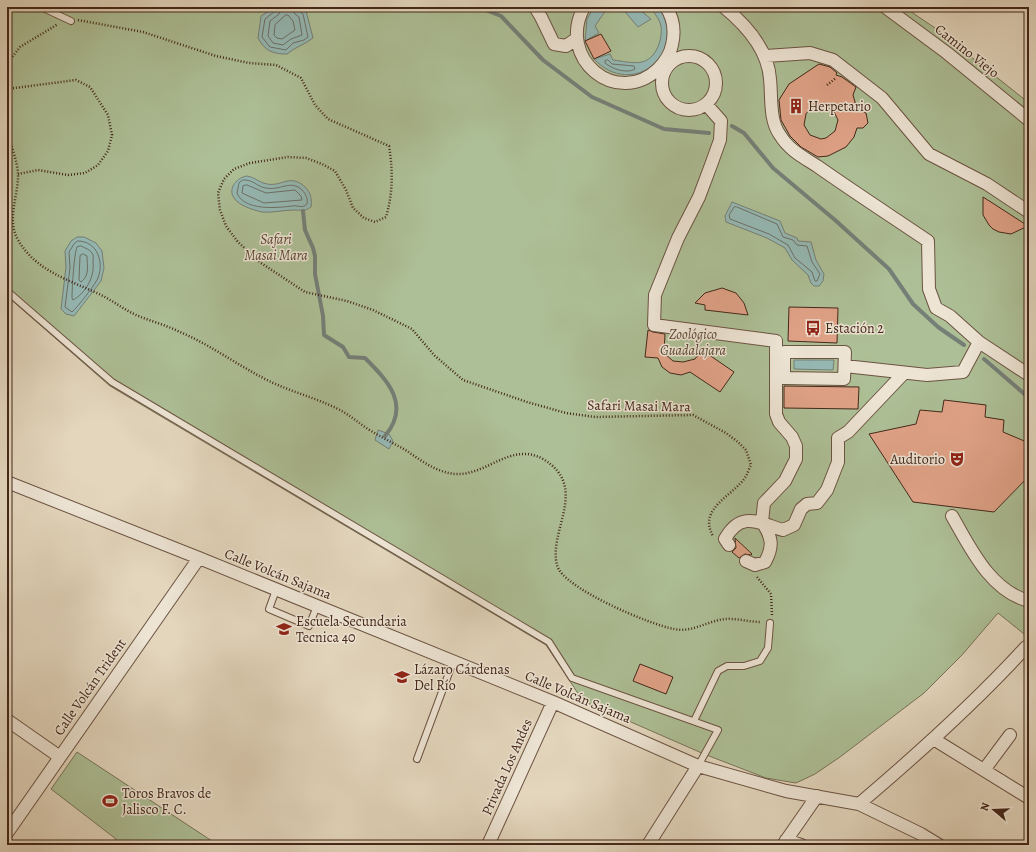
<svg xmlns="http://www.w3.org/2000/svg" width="1036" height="852" viewBox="0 0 1036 852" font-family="Alegreya,serif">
  <rect width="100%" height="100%" fill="#e3d6bd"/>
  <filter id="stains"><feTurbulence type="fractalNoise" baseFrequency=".005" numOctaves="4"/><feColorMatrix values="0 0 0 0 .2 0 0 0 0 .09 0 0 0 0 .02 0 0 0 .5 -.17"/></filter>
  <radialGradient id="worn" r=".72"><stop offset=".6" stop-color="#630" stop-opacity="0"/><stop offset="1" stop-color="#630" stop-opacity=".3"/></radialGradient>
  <!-- green -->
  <path fill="#adbf96" stroke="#787358" d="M7 7H904L935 28 1029 103V638L998 613 962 655 924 693 840 757 815 774 796 783 766 778 704 754 583 701 546 645 110 386 8 297Z
    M77 752 215 843 214 845H113L116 839 51 789Z"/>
  <!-- water -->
  <path fill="#95b9b5" stroke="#757f77" d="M275 7H300L306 11 313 38C304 45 295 47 287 54 273 54 265 51 258 38L261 16Z
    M594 7H608L595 26 599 33 585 41 587 19Z
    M621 7H636L651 19 638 27Z
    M649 7H660C690 53 632 100 594 59L610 54 613 60C622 61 633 64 642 62 656 59 663 39 661 26 659 18 654 12 649 7Z
    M247 176C255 177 259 183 267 184 282 187 290 173 305 187 311 193 312 199 311 207 304 212 301 210 294 210 283 210 273 213 262 212 254 210 239 206 234 198 227 188 238 177 247 176Z
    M732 202 780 221 785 233 797 238 798 241 811 242 816 260 824 274 823 281 819 286H814L811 283 808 275 792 260 785 248 767 238 726 222 725 216Z
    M77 237H84L96 243 102 251 104 268 101 281 74 316 66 314 61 309 66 267 65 251 71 241Z
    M794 360H834L833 370 794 369Z
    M378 430 389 434 393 441 389 449 375 440Z"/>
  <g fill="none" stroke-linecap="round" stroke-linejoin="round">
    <!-- shore -->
    <path stroke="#6c7067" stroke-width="1" d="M276 7 275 11 265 19 262 37 270 47 286 50 293 43 304 40 308 37 303 14 299 11 298 7
      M281 7 279 14 270 21 268 36 273 43 283 45 291 39 302 35 299 17 294 13 293 7
      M286 15H288L293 21 295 30 282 39 277 38 274 35 275 25Z
      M608 60 612 64 634 66 635 69C627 74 612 69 605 63V61Z
      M243 180C253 179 257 187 266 188 280 191 291 179 302 190 306 194 308 199 307 204 302 209 298 205 292 206 277 208 244 211 237 193L239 183Z
      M247 185 266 193 295 190 301 196 302 200 264 203 242 193 243 186Z
      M737 207 777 224 783 237 793 240 797 245 807 246 812 262 820 274 817 281H815L812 272 795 258 788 245 769 234 730 219 729 215 734 207Z
      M78 241C98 241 105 264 97 280 93 287 77 308 72 312L65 307 70 268 69 252 74 244Z
      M81 246C84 248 90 249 92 253 94 255 93 259 93 262 95 276 86 293 73 300L72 298C72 288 74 254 77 247Z
      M83 254 87 256C87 266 90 275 81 282L79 280 80 256Z"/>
    <!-- stream -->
    <path stroke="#757f77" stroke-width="4" d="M478 7 501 16 543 60 592 97 664 129 709 133
      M732 126 744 133 773 168 835 220 889 269 913 304 938 327 964 345
      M303 211 305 230 313 248 315 256V274L323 316 324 335 343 347 349 357 365 358C388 381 411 405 385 436
      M984 359 1029 398"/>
  </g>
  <!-- building -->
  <path fill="#e0a287" stroke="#442719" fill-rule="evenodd" d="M601 34 611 51 594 59 585 41Z
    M819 64 830 67 837 73 836 75 842 77 856 87 853 95 857 109 866 113 868 123 863 128H857L854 137 846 147 828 156 818 157 801 147 790 136 781 120 779 100 789 84ZM818 105H824L833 110 838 120 835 131 826 138 821 139 810 135 804 125 806 114 809 110Z
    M983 197 994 204 1028 226 1011 234 999 232 993 229 989 225 983 215Z
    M722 288 736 293 744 303 748 315 705 310V305L695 303 705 293Z
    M789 307 838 308 837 343 788 341Z
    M648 330 653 332 665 334 664 353 673 361 683 362 695 359 702 350 734 372 720 392 690 372 681 375 670 373 662 367 658 358 645 357Z
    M784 386 859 387 858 409 784 408Z
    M944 400 986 405 985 417 1004 420 1003 432 1029 443V476L994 512 913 502 869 434 916 424 920 410 942 412Z
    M735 538 752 554 751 555 745 554 739 558 732 552 736 548Z
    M640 664 673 677 666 694 633 681Z"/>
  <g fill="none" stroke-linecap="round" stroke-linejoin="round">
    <!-- lane casing -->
    <g stroke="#6c5342" stroke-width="8">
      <path id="lane" d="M41 7 71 21
        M7 291 112 382 549 642 572 678 718 730 698 766
        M276 590 269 609 309 626 317 606
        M694 721 718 671 727 666H744L760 661 768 648 770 623
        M417 759 453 662"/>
    </g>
    <!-- street casing -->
    <g stroke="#6c5342" stroke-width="14">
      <path id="street" d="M535 7 541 17 554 44 566 46 576 39
        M584 7C556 59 617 108 658 69 665 62 670 55 672 45 675 32 674 19 666 7
        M724 7C746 25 768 49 770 79 772 97 769 120 780 135 789 150 803 157 817 166 854 192 891 216 928 241L929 289 936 308 950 316 979 342 1029 375
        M885 7 947 53 1029 120
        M662 83a27 27 0 1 1 54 0a27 27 0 1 1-54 0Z
        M766 56 810 53 833 60 882 98 929 154 987 184 1029 212
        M706 104 721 121 720 140 711 165 699 197 678 238 655 295 654 325 776 341V414L779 422 792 437 796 446V459L785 481 764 503 762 522C772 537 774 546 765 562L755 565 746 561
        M784 352H845L844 379 784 378Z
        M845 366 927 375 963 372 979 342
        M7 482 199 558 553 702 698 766 786 791 859 804 921 834 939 845
        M952 516C970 547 990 591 1029 601
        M729 545 725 539C741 510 759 523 783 530L794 525 801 509 807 504 817 503 827 490 838 462V438L848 432 904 373
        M7 720 60 757
        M935 740 1029 798
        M984 770 1010 735
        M859 804C918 754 974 704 1026 647
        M7 833 199 558
        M786 840 801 845
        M488 845 553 702
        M648 845 698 766
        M783 845 817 796"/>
    </g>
    <!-- path -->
    <path stroke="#442719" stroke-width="2.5" stroke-dasharray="1 2" stroke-linecap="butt" d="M78 20 143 32 216 56 249 63 276 65 301 78 315 105 328 119 389 146C393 171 393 193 386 217L375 222 364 218 353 208 346 190 335 171 322 164 306 158 288 157 250 163 234 169 224 179 218 193 220 210 226 226 238 242 261 263 305 292 347 301 373 310 412 329 434 355 463 380 527 402 566 413 595 417 693 415 726 433 738 442 746 450 751 465C749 468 748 473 746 476 734 496 697 508 713 536
      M7 64 20 47 58 24
      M827 85 836 78
      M7 89 76 80 90 87 108 115 112 135 108 151 98 165 85 173 68 175 38 170 18 174
      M7 132C11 145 17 160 18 173 19 195 6 219 18 240 36 271 69 280 99 294 112 300 123 309 136 315 150 321 166 325 180 332 211 345 237 365 267 380 291 392 317 398 340 410 351 416 360 424 371 431 383 438 395 444 407 451 420 460 434 470 449 473 483 481 509 440 543 459 590 487 548 530 557 565 562 588 651 625 674 629 692 633 707 621 725 619 736 618 749 622 761 622
      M757 577 771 594 772 615"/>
    <!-- lane -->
    <use href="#lane" stroke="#ede4d4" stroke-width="6"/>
    <!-- street -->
    <use href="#street" stroke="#ede4d4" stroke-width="12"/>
  </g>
  <!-- icons -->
  <defs>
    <g id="building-bare" transform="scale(1.2)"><path d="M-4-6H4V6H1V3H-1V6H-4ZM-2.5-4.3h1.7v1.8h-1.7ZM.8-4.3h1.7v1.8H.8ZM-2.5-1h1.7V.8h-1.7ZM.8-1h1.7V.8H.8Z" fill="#8f2418" stroke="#ede4d4" stroke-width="2.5" paint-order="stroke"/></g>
    <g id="bus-bare" transform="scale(1.2)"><path d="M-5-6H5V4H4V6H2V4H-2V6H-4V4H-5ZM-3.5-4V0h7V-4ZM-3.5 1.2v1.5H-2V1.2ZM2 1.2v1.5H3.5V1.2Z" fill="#8f2418" stroke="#ede4d4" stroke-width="2.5" paint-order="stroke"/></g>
    <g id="theatre-bare" transform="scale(1.2)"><path d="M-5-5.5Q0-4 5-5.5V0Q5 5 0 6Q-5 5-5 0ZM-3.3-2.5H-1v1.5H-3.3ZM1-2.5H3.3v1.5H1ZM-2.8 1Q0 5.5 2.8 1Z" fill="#8f2418" stroke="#ede4d4" stroke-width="2.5" paint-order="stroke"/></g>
    <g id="school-bare" transform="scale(1.2)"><path d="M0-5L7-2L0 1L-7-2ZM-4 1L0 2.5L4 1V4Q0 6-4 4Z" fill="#8f2418" stroke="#ede4d4" stroke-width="2.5" paint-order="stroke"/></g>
    <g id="stadium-bare" transform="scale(1.2)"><path d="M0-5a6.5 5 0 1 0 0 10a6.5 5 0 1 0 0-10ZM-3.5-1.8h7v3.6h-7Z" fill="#8f2418" stroke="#ede4d4" stroke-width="2.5" paint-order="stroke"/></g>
  </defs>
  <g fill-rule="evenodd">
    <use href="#building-bare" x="796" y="106"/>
    <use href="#bus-bare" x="813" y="328"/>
    <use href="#theatre-bare" x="957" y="459"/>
    <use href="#school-bare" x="284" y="629"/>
    <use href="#school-bare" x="402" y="677"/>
    <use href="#stadium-bare" x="110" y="801"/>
  </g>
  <g text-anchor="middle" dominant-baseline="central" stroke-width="3" stroke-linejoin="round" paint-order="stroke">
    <!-- street labels -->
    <g font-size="14" fill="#442719" stroke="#ede4d4">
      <text transform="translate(967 51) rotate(38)">Camino Viejo</text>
      <text transform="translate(639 406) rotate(1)">Safari Masai Mara</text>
      <text transform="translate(278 574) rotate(22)">Calle Volcán Sajama</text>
      <text transform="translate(90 687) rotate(-55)">Calle Volcán Trident</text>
      <text transform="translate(578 697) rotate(23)">Calle Volcán Sajama</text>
      <text transform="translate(507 767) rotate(-66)">Privada Los Andes</text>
    </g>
    <!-- poi labels -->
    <g font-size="14" fill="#442719" stroke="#ede4d4" text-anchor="start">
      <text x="808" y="106">Herpetario</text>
      <text x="825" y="328">Estación 2</text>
      <text x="945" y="459" text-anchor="end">Auditorio</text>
      <text x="296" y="621">Escuela Secundaria<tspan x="296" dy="16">Tecnica 40</tspan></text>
      <text x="414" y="669">Lázaro Cárdenas<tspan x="414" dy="16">Del Río</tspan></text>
      <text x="122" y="793">Toros Bravos de<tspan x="122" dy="16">Jalisco F. C.</tspan></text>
    </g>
    <!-- park labels -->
    <g font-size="14" font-style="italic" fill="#594532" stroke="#ede4d4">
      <text x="276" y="239">Safari<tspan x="276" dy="16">Masai Mara</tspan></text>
      <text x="693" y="334">Zoológico<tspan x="693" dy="16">Guadalajara</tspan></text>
    </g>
  </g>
  <!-- margin -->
  <rect width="1036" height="852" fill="none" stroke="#e3d6bd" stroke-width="24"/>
  <rect x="8" y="8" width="1020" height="836" fill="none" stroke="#442719" stroke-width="2"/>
  <rect x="12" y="12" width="1012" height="828" fill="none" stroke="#442719"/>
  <!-- north arrow -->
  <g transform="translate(994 810) rotate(289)" stroke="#ede4d4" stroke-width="3" paint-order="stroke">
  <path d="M0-3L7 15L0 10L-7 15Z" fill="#442719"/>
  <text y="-6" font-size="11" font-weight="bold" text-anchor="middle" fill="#442719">N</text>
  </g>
  <rect width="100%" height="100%" filter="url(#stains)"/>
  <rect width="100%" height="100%" fill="url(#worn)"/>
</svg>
